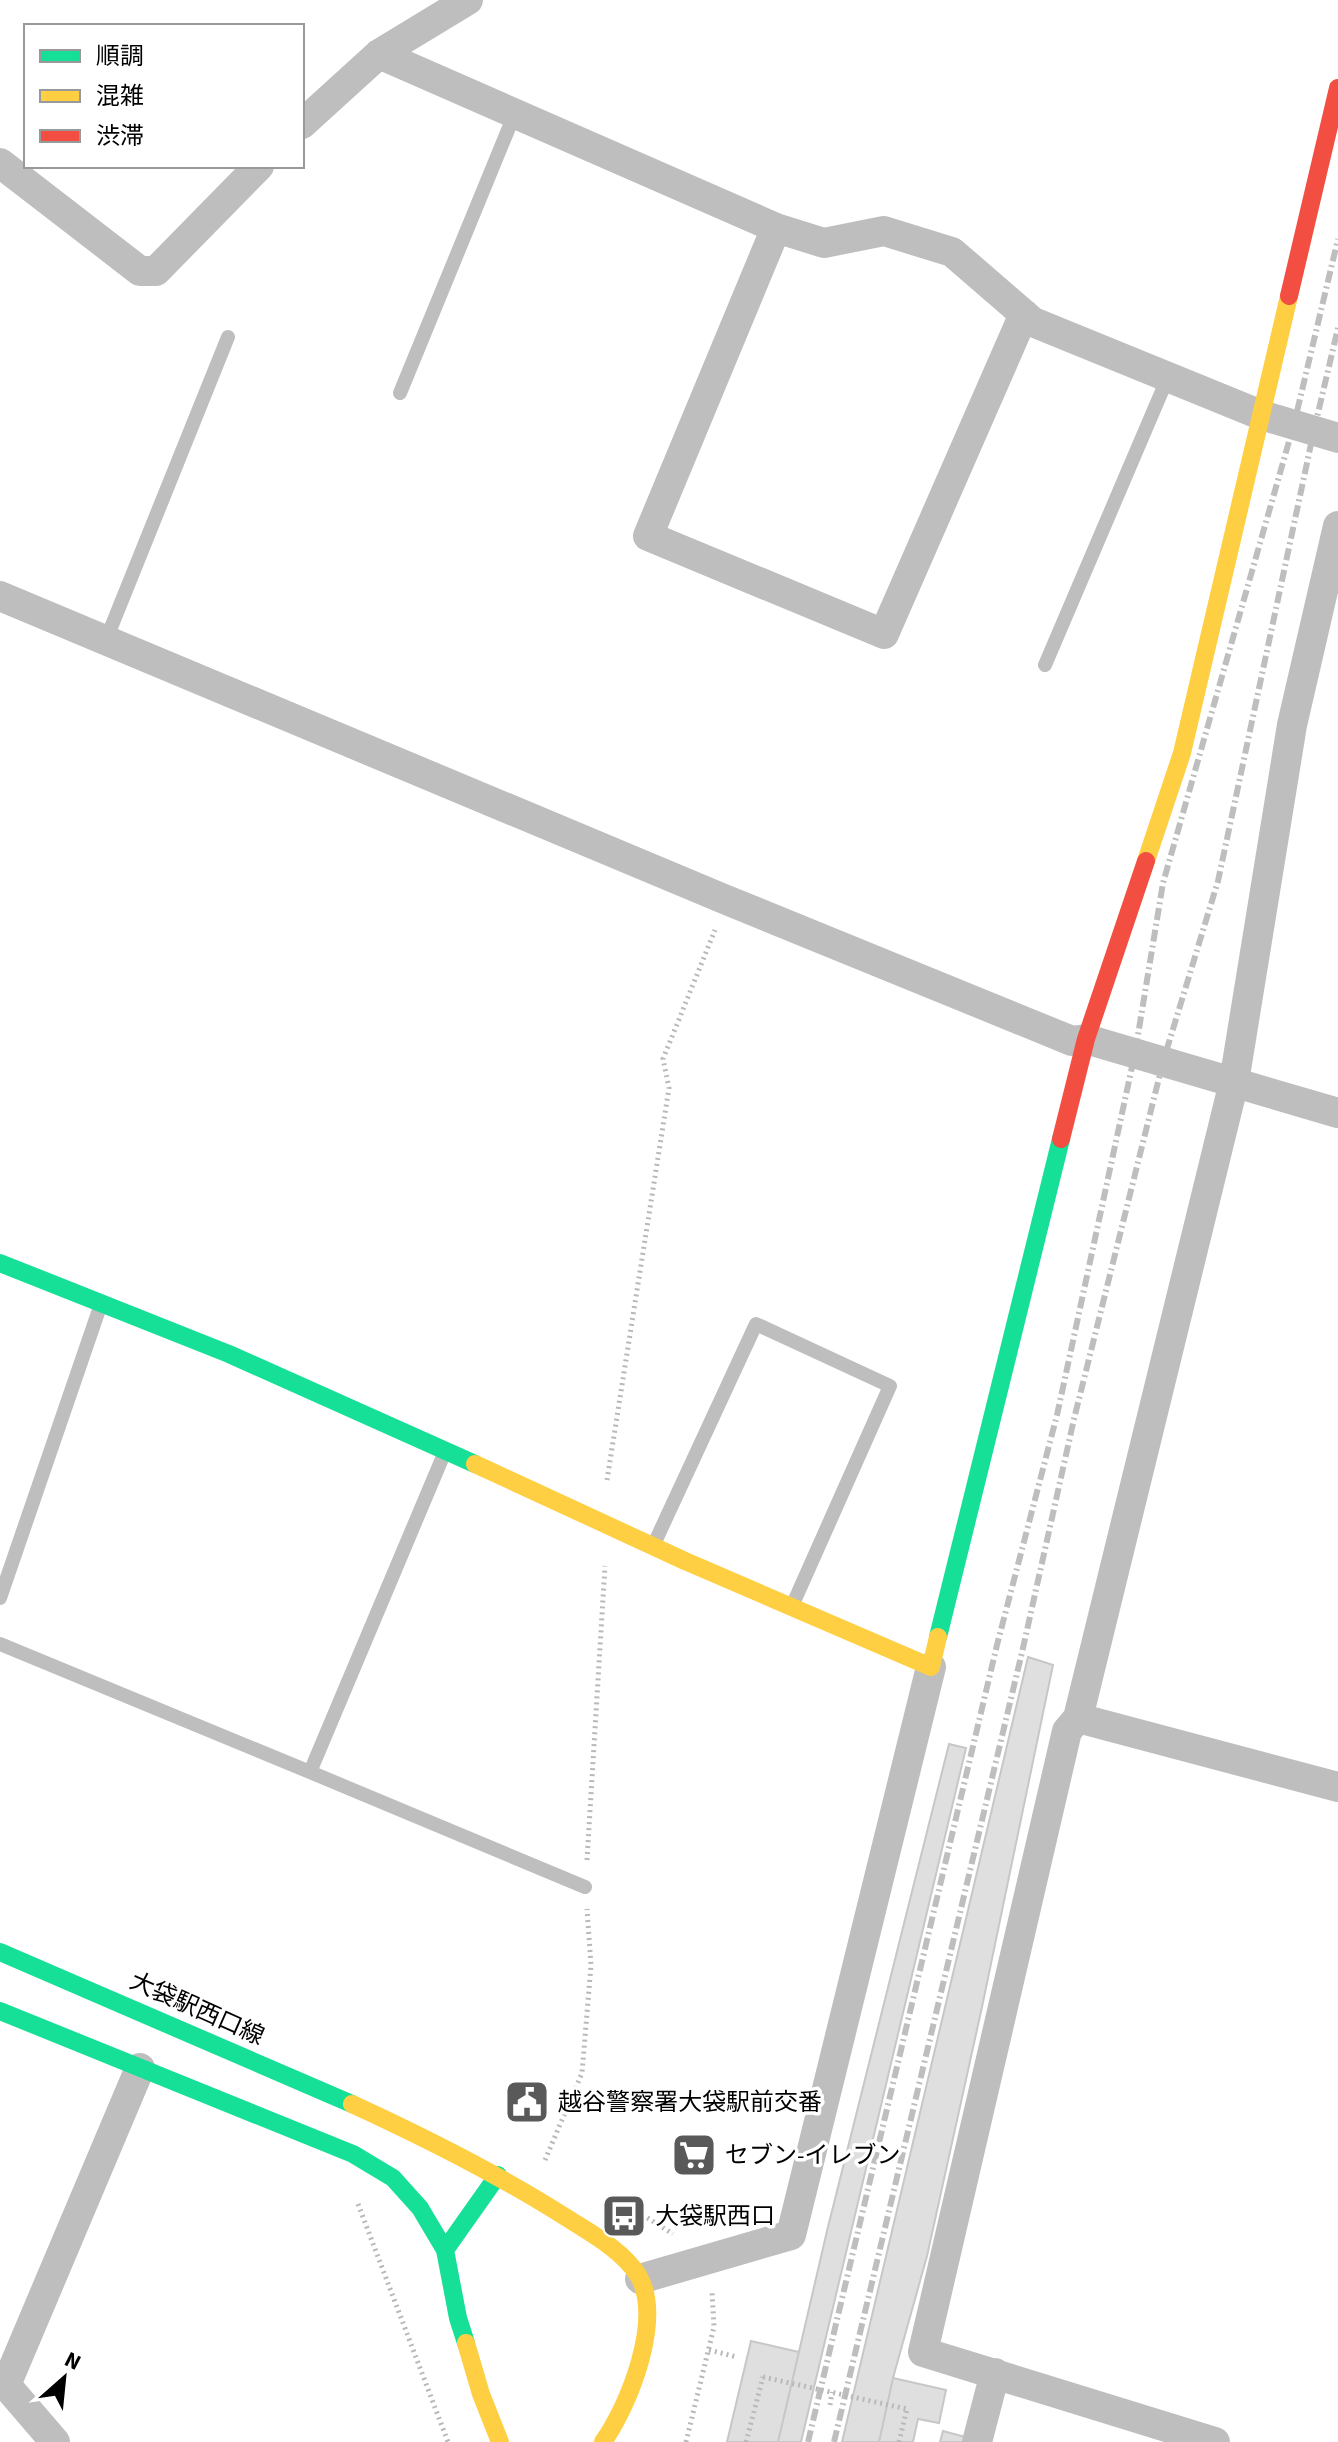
<svg xmlns="http://www.w3.org/2000/svg" width="1338" height="2442" viewBox="0 0 1338 2442" font-family="'Source Sans 3','Noto Sans JP',sans-serif">
  <rect width="100%" height="100%" fill="#fff"/>
  <!-- building -->
  <path fill="#dfdfdf" stroke="#c7c7c7" stroke-width="2" d="M1028 1657 1053 1665 982 2007 927 2256 893 2378 879 2442H842Z
    M949 1744 966 1748 801 2442H778L827 2231Z
    M751 2341 799 2352 778 2442H727Z
    M893 2378 946 2390 939 2423 918 2419 913 2442H879Z
    M943 2431 969 2438 968 2442H940Z"/>
  <g fill="none" stroke-linecap="round" stroke-linejoin="round">
    <!-- path -->
    <path stroke="#b9b9b9" stroke-width="5" stroke-dasharray="2 4" stroke-linecap="butt" d="M607 1480 669 1088 663 1059 715 930
      M587 1860 605 1566
      M545 2160 582 2073 591 1965 587 1909
      M358 2204 448 2442
      M627 2205 673 2234
      M709 2350 737 2357
      M830 2405 832 2392
      M686 2442 714 2327 712 2292
      M746 2442 763 2377
      M899 2442 907 2409"/>
    <!-- lane -->
    <path stroke="#bebebe" stroke-width="14" d="M400 393 515 113
      M106 640 228 337
      M1045 665 1168 377
      M444 1454 310 1772 585 1887
      M655 1542 756 1324 890 1386 793 1604
      M0 1598 101 1304
      M0 1644 310 1772"/>
    <!-- street -->
    <path stroke="#bebebe" stroke-width="30" d="M379 54 776 228 824 243 884 231 952 252 1033 322 1261 415 1338 438
      M302 124 379 54 468 0
      M0 163 140 271H156L259 166
      M776 228 648 536 884 634 1024 314
      M0 596 724 899 1072 1041 1086 1039 1338 1113
      M1078 1718 1234 1082 1292 725 1338 526
      M640 2279 791 2235 931 1667
      M0 2378 55 2442
      M6 2385 140 2068
      M977 2442 995 2373
      M1215 2442 923 2352 1067 1731 1078 1718 1338 1787"/>
    <!-- fast -->
    <path stroke="#16e098" stroke-width="18" d="M0 1263 229 1354 475 1464
      M938 1637 1061 1139
      M0 1952 352 2104
      M0 2011 353 2154 393 2178 420 2208 445 2250 458 2318 466 2343
      M445 2250 498 2175"/>
    <!-- slow -->
    <path stroke="#ffcf43" stroke-width="18" d="M1146 861 1182 753 1289 296
      M475 1464 685 1561 931 1667 938 1637
      M352 2104C426 2138 498 2174 567 2218 592 2234 622 2250 638 2275 664 2319 629 2405 603 2442
      M466 2343 481 2394 500 2442"/>
    <!-- jam -->
    <path stroke="#f24e42" stroke-width="18" d="M1289 296 1338 88
      M1061 1139 1086 1039 1146 861"/>
    <!-- rail -->
    <path stroke="#bebebe" stroke-width="6" stroke-dasharray="12 4 2 4" stroke-linecap="butt" d="M808 2442 997 1645 1057 1415 1135 1053 1163 883 1294 424 1338 239
      M834 2442 1023 1648 1074 1419 1163 1062 1218 881 1314 430 1338 328"/>
    <!-- path-bridge -->
    <path stroke="#b9b9b9" stroke-width="5" stroke-dasharray="2 4" stroke-linecap="butt" d="M763 2377 907 2409"/>
  </g>
  <!-- icons -->
  <defs>
    <g id="civic-square" transform="scale(2.3)"><rect x="-9" y="-9" width="18" height="18" rx="4" fill="#595959" stroke="#fff"/><path d="M-.6-6.5H3V-4.5H.6V-3L4-1V1h2V6H-6V1h2V-1L-.6-3ZM-1.2 2.5V6h2.4V2.5Z" fill="#fff"/></g>
    <g id="supermarket-square" transform="scale(2.3)"><rect x="-9" y="-9" width="18" height="18" rx="4" fill="#595959" stroke="#fff"/><path d="M-6-5.5h2.5l.6 2H6L4.5 2H-2.5L-4.4-4H-6ZM-1.5 3.2a1.3 1.3 0 1 0 .1 0ZM3 3.2a1.3 1.3 0 1 0 .1 0Z" fill="#fff"/></g>
    <g id="bus-square" transform="scale(2.3)"><rect x="-9" y="-9" width="18" height="18" rx="4" fill="#595959" stroke="#fff"/><path d="M-5-6H5V4H4V6H2V4H-2V6H-4V4H-5ZM-3.5-4V0h7V-4ZM-3.5 1.2v1.5H-2V1.2ZM2 1.2v1.5H3.5V1.2Z" fill="#fff"/></g>
  </defs>
  <g fill-rule="evenodd">
    <use href="#civic-square" x="527" y="2102"/>
    <use href="#supermarket-square" x="694" y="2155"/>
    <use href="#bus-square" x="624" y="2216"/>
  </g>
  <g text-anchor="middle" dominant-baseline="central" stroke-width="7" stroke-linejoin="round" paint-order="stroke">
    <!-- street labels -->
    <g font-size="24" fill="#000" stroke="#fff">
      <text transform="translate(197 2009) rotate(24)">大袋駅西口線</text>
    </g>
    <!-- poi labels -->
    <g font-size="24" fill="#000" stroke="#fff" text-anchor="start">
      <text x="558" y="2102">越谷警察署大袋駅前交番</text>
      <text x="725" y="2155">セブン-イレブン</text>
      <text x="655" y="2216">大袋駅西口</text>
    </g>
  </g>
  <!-- legend -->
  <rect x="24" y="24" width="280" height="144" fill="#ffffff" stroke="#999999" stroke-width="2"/>
  <rect x="40" y="50" width="40" height="12" fill="#16e098" stroke="#999999" stroke-width="2"/>
  <text x="96" y="64" font-size="24" fill="#000000">順調</text>
  <rect x="40" y="90" width="40" height="12" fill="#ffcf43" stroke="#999999" stroke-width="2"/>
  <text x="96" y="104" font-size="24" fill="#000000">混雑</text>
  <rect x="40" y="130" width="40" height="12" fill="#f24e42" stroke="#999999" stroke-width="2"/>
  <text x="96" y="144" font-size="24" fill="#000000">渋滞</text>
  <!-- north arrow -->
  <g transform="translate(64 2378) rotate(27)" stroke="#ffffff" stroke-width="6" paint-order="stroke">
  <path d="M0-6L14 30L0 20L-14 30Z" fill="#000000"/>
  <text y="-12" font-size="22" font-weight="bold" text-anchor="middle" fill="#000000">N</text>
  </g>
</svg>
